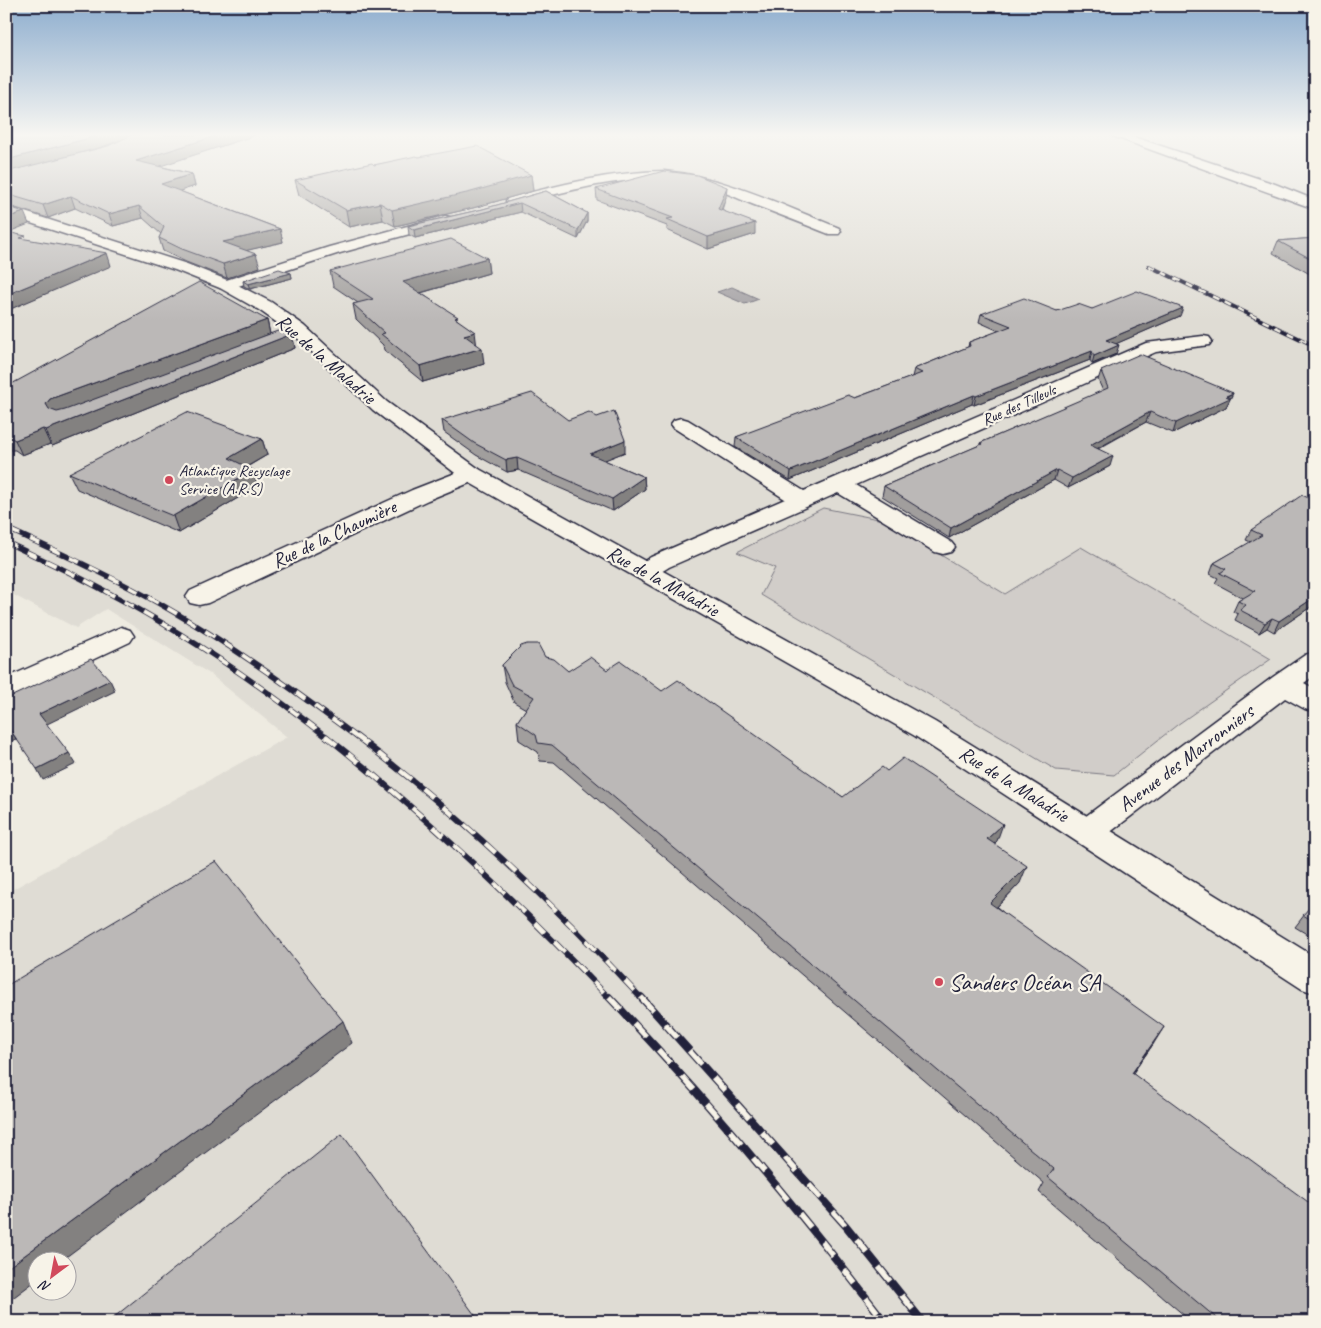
<svg xmlns="http://www.w3.org/2000/svg" width="1321" height="1328" viewBox="0 0 1321 1328" font-family="Caveat,sans-serif">
  <rect width="100%" height="100%" fill="#eeebe1"/>
  <filter id="ink" filterUnits="userSpaceOnUse"><feTurbulence type="fractalNoise" baseFrequency=".02" numOctaves="2"/><feDisplacementMap in="SourceGraphic" scale="10" xChannelSelector="R" yChannelSelector="G"/><feConvolveMatrix kernelMatrix="1 2 1 2 8 2 1 2 1" color-interpolation-filters="sRGB"/></filter>
  <g filter="url(#ink)">
    <!-- built -->
    <path fill="#dfdcd4" fill-rule="evenodd" d="M6 135H1315V1322H6V893L287 737 210 674 106 609 76 628 6 591ZM38 1260H68V1290H38Z"/>
    <!-- green -->
    <path fill="#d1cdc9" stroke="#7a7882" d="M823 508 883 520 1005 594 1081 547 1271 659 1177 725 1114 775 1056 770 761 595 775 568 737 552Z"/>
    <!-- water -->
    <path fill="#a6a3a6" stroke="#716f7b" d="M732 287 759 299 745 304 717 292Z"/>
    <g fill="none" stroke-linecap="round" stroke-linejoin="round">
      <!-- street casing -->
      <g stroke="#22223b" stroke-width="3">
        <path id="street" d="M1110 135H1128L1275 184 1315 200V209Z
          M664 171C723 176 784 206 839 228L841 231 839 234H829C802 223 774 213 747 202 728 194 707 184 686 181 627 173 569 191 513 205L506 201 508 198C560 185 610 172 664 171Z
          M445 216 450 217 452 220 450 223 340 253 232 288H220L218 285 220 282 329 247Z
          M1203 336 1209 337 1212 341 1209 345 1156 352 856 485 951 542 955 547 951 552 943 554 935 552 838 493 669 567C658 574 650 578 637 575L634 570 637 565 651 557 785 499 674 428 671 424 674 420 681 418 688 420 804 491 1146 343Z
          M471 467 479 469 482 474 479 479 428 500 208 603 199 605 190 603 186 597 190 591 412 490Z
          M121 627 130 630 134 636 130 642 16 696 6 699V678Z
          M1315 652V675L1304 683 1315 689V712L1305 709 1285 698 1100 840 1089 844 1078 840 1073 831 1078 822 1273 677 1305 655Z"/>
      </g>
      <!-- secondary casing -->
      <g stroke="#22223b" stroke-width="3">
        <path id="secondary" d="M6 206 187 264 232 282 271 302 305 326 387 402 479 469 935 722 1315 957V993L1302 989 915 736 463 479 373 410 293 334 259 310 220 288 175 270 6 215Z"/>
      </g>
      <!-- street -->
      <use href="#street" fill="#f7f3e8" fill-rule="evenodd"/>
      <!-- secondary -->
      <use href="#secondary" fill="#f7f3e8" fill-rule="evenodd"/>
      <!-- rail-far4 casing -->
      <g stroke="#22223b" stroke-width="4">
        <path id="rail-far4" d="M1149 266 1315 346"/>
      </g>
      <!-- rail-far3 casing -->
      <g stroke="#22223b" stroke-width="4.5">
        <path id="rail-far3" d="M6 528 13 531"/>
      </g>
      <!-- rail-far2 casing -->
      <g stroke="#22223b" stroke-width="5.5">
        <path id="rail-far2" d="M10 530C61 553 111 576 160 604 229 643 294 690 358 738
          M6 542C39 558 73 573 105 591 183 632 258 683 328 738"/>
      </g>
      <!-- rail-far1 casing -->
      <g stroke="#22223b" stroke-width="6">
        <path id="rail-far1" d="M326 736C428 817 520 905 610 999
          M356 736C459 814 554 904 642 999"/>
      </g>
      <!-- rail casing -->
      <g stroke="#22223b" stroke-width="8">
        <path id="rail" d="M609 997C707 1100 799 1210 885 1322
          M641 997 846 1226 923 1322"/>
      </g>
      <!-- rail-far4 -->
      <use href="#rail-far4" stroke="#f7f3e8" stroke-width="2.5" stroke-dasharray="7" stroke-linecap="butt"/>
      <!-- rail-far3 -->
      <use href="#rail-far3" stroke="#f7f3e8" stroke-width="3" stroke-dasharray="9" stroke-linecap="butt"/>
      <!-- rail-far2 -->
      <use href="#rail-far2" stroke="#f7f3e8" stroke-width="4" stroke-dasharray="11" stroke-linecap="butt"/>
      <!-- rail-far1 -->
      <use href="#rail-far1" stroke="#f7f3e8" stroke-width="4.5" stroke-dasharray="14" stroke-linecap="butt"/>
      <!-- rail -->
      <use href="#rail" stroke="#f7f3e8" stroke-width="5.5" stroke-dasharray="18" stroke-linecap="butt"/>
    </g>
    <!-- wall -->
    <path fill="#a19e9d" stroke="#22223b" d="M6 135H256L159 166 192 174 195 186 179 191 280 229 283 242 247 250 260 267 227 278 186 262 163 251 159 238 161 234 143 218 113 226 75 208 48 218 6 205Z
      M419 157 531 175 533 191 473 208 395 226 383 220 349 227 299 195 295 180 374 165Z
      M596 189 726 197 722 210 755 234 708 249 667 230V226L597 200Z
      M546 191 587 213V221L578 239 521 212 415 238 409 235 408 226 483 209Z
      M1315 238V277L1273 253 1278 241Z
      M487 258 489 273 421 293 458 320 476 344 484 364 423 382 384 350 383 345 356 319 353 304 358 303 333 286 330 271Z
      M291 273 292 278 250 289 244 286 243 281Z
      M1092 309 1180 316 1115 344 1116 354 1092 364 1090 360 974 405 972 404 790 480 735 447 736 437 855 398 912 377 914 369 968 347 969 342 999 331 979 322 981 314 1057 311Z
      M267 320 270 334H292L295 348 52 446 50 444 22 455 15 450H6V387Z
      M1101 371 1233 393 1226 407 1173 433 1146 422 1098 449 1110 466 1068 488 1054 480 949 538 882 496 884 486 980 445V443L1103 391 1098 380Z
      M442 420H568L625 452 604 460 644 477 645 489 613 511 518 470 507 472 476 455 444 432Z
      M262 439 267 455 247 467 253 470 258 486 179 533 77 489 69 473Z
      M1315 501V604L1274 632 1267 628 1259 633 1235 620 1238 614 1233 612 1238 601 1243 598 1215 583 1218 578 1210 574 1214 563 1251 542 1246 540 1251 530Z
      M545 657 568 671 607 670 662 691 843 797 997 841 994 844 1020 883 997 907 1154 1043 1133 1073 1315 1322H1192L1039 1192 1044 1183 554 762 540 761 538 752 519 740 517 722 526 709 514 702 505 682 502 665Z
      M1315 901V939L1295 927Z"/>
    <!-- shaded-wall -->
    <path fill="#838180" stroke="#22223b" d="M101 135H134L102 147 6 173V160Z
      M219 135H256L139 173 136 161Z
      M192 174 195 186 165 196 161 184Z
      M531 175 533 191 473 208 395 226 392 210Z
      M727 187 726 197 718 219V209Z
      M71 196 75 208 48 218 43 205Z
      M380 203 383 220 349 227 346 210Z
      M520 203 521 212 415 238 414 230Z
      M139 206 143 218 113 226 109 214Z
      M24 212 29 224 6 233V218Z
      M587 213V221L578 239V230Z
      M755 223V234L708 249V237Z
      M280 229 283 242 227 255 223 242Z
      M107 253 111 266 6 311V295Z
      M256 254 260 267 227 278 223 264Z
      M487 258 489 273 406 297 403 282Z
      M291 273 292 278 250 289 248 284Z
      M1183 308 1180 316 1104 349 1106 340Z
      M267 320 270 334 52 419 46 404 50 399Z
      M475 332 477 348 464 335Z
      M292 334 295 348 52 446 46 430Z
      M1119 345 1116 354 1092 364 1094 356Z
      M482 348 484 364 423 382 420 366Z
      M1092 351 1090 360 974 405 976 396Z
      M1233 393 1226 407 1173 433 1176 423Z
      M974 395 972 404 790 480 791 471Z
      M1150 412 1146 422 1087 454 1090 445Z
      M43 429 50 444 22 455 15 440Z
      M262 439 267 455 234 474 229 458Z
      M625 440V452L590 466V454Z
      M1113 456 1110 466 1068 488 1072 478Z
      M517 458 518 470 507 472 506 460Z
      M253 470 258 486 179 533 173 516Z
      M1057 470 1054 480 949 538 951 528Z
      M644 477 645 489 613 511 612 499Z
      M1315 597V604L1274 632 1279 621Z
      M1272 618 1267 628 1259 633 1265 623Z
      M110 680 115 691 45 725 39 714Z
      M9 728 16 739 6 743V729Z
      M69 753 76 764 43 780 37 769Z
      M1003 824 997 841 981 856 987 839Z
      M1027 866 1020 883 984 920 990 903Z
      M343 1021 352 1043 62 1260H38V1279L6 1303V1269Z
      M1164 1027 1154 1043 1122 1088 1132 1073Z"/>
    <!-- building -->
    <path fill="#bbb8b7" stroke="#22223b" d="M6 135H101L6 160Z
      M132 135H219L136 161 192 174 161 184 280 229 223 242 256 254 223 264 182 249 159 238 164 227 139 206 109 214 71 196 43 205 6 194V172L108 146Z
      M477 146 531 175 471 192 392 210 380 203 346 210 295 180 372 163 374 165 416 156 419 157Z
      M664 171 697 175 727 187 718 209 755 223 708 237 667 219 673 218 596 189Z
      M546 191 587 213 578 230 520 203 414 230 408 226 483 209Z
      M6 206 24 212 6 218Z
      M6 232 26 236 20 238 107 253 6 295Z
      M1315 238V261L1278 241Z
      M451 239 487 258 403 282 458 317 455 318 475 332 464 335 482 348 420 366 381 334 385 333 353 304 373 299 330 271Z
      M279 269 291 273 248 284 243 281Z
      M199 282 267 320 50 399 46 404 49 409 57 412 65 410 283 329 292 334 46 430 43 429 15 440 6 435V387Z
      M1137 291 1183 308 1106 340 1119 345 1094 356 1092 351 976 396 974 395 791 471 736 437 848 395 855 398 922 373 914 369 970 346 969 342 1011 326 981 314 1024 298 1057 311 1078 304 1092 309Z
      M1140 354 1233 393 1226 396 1230 398 1176 423 1150 412 1090 445 1113 456 1072 478 1057 470 951 528 884 486 982 444 980 443 1108 388 1101 371Z
      M532 393 568 420 589 412 597 417 614 411 625 440 590 454 644 477 612 499 517 458 506 460 474 443 442 420Z
      M187 412 262 439 229 458 253 470 173 516 69 473Z
      M1302 495 1315 501V597L1279 621 1272 618 1265 623 1240 610 1246 605 1238 601 1255 591 1220 573 1226 569 1214 563 1262 535 1251 530Z
      M527 644H538L545 657 554 659 568 671 590 657 607 670 621 661 662 691 678 680 843 797 882 767 887 771 903 758 1003 824 987 839 1027 866 990 903 1164 1027 1132 1073 1315 1207V1322H1221L1048 1177 1054 1169 552 745 538 743 536 735 517 722 534 697 512 685 502 665 521 646Z
      M91 659 110 680 39 714 69 753 37 769 9 728 6 729V699Z
      M216 861 343 1021 6 1269V986Z
      M1315 901V922L1303 915Z
      M342 1134 480 1322H108Z"/>
  </g>
  <!-- sky -->
  <linearGradient id="sky" x2="0" y2="1"><stop stop-color="#8dadce"/><stop offset="0.42" stop-color="#f7f6f2"/><stop offset="1" stop-color="#f7f6f2" stop-opacity="0"/></linearGradient>
  <rect width="1321" height="321" fill="url(#sky)"/>
  <!-- markers -->
  <g fill="#d1495b" stroke="#f7f3e8" stroke-width="2">
    <circle cx="169" cy="480" r="5"/>
    <circle cx="939" cy="982" r="5"/>
  </g>
  <g text-anchor="middle" dominant-baseline="central" stroke-width="4.5" stroke-linejoin="round" paint-order="stroke">
    <!-- far-street labels -->
    <g font-size="16" fill="#22223b" stroke="#f7f3e8">
      <text transform="translate(1019 405) rotate(-24)">Rue des Tilleuls</text>
    </g>
    <!-- far-poi labels -->
    <g font-size="16" fill="#22223b" stroke="#f7f3e8" text-anchor="start">
      <text x="179" y="471">Atlantique Recyclage<tspan x="179" dy="18">Service (A.R.S)</tspan></text>
    </g>
    <!-- street labels -->
    <g font-size="20" fill="#22223b" stroke="#f7f3e8">
      <text transform="translate(326 359) rotate(41)">Rue de la Maladrie</text>
      <text transform="translate(334 534) rotate(-25)">Rue de la Chaumière</text>
      <text transform="translate(663 581) rotate(29)">Rue de la Maladrie</text>
      <text transform="translate(1186 758) rotate(-37)">Avenue des Marronniers</text>
      <text transform="translate(1014 784) rotate(32)">Rue de la Maladrie</text>
    </g>
    <!-- near-poi labels -->
    <g font-size="24" fill="#22223b" stroke="#f7f3e8" text-anchor="start">
      <text x="949" y="982">Sanders Océan SA</text>
    </g>
  </g>
  <!-- margin -->
  <rect width="1321" height="1328" fill="none" stroke="#f7f3e8" stroke-width="25"/>
  <rect x="12" y="12" width="1296" height="1303" fill="none" stroke="#22223b" stroke-width="2" filter="url(#ink)"/>
  <!-- north arrow -->
  <g transform="translate(52 1276) rotate(212)"><circle r="24" fill="#f7f3e8" stroke="#a29fa3"/>
  <path d="M0-4L9 19L0 12L-9 19Z" fill="#d1495b"/>
  <text y="-8" font-size="14" font-weight="bold" text-anchor="middle" fill="#22223b">N</text>
  </g>
</svg>
